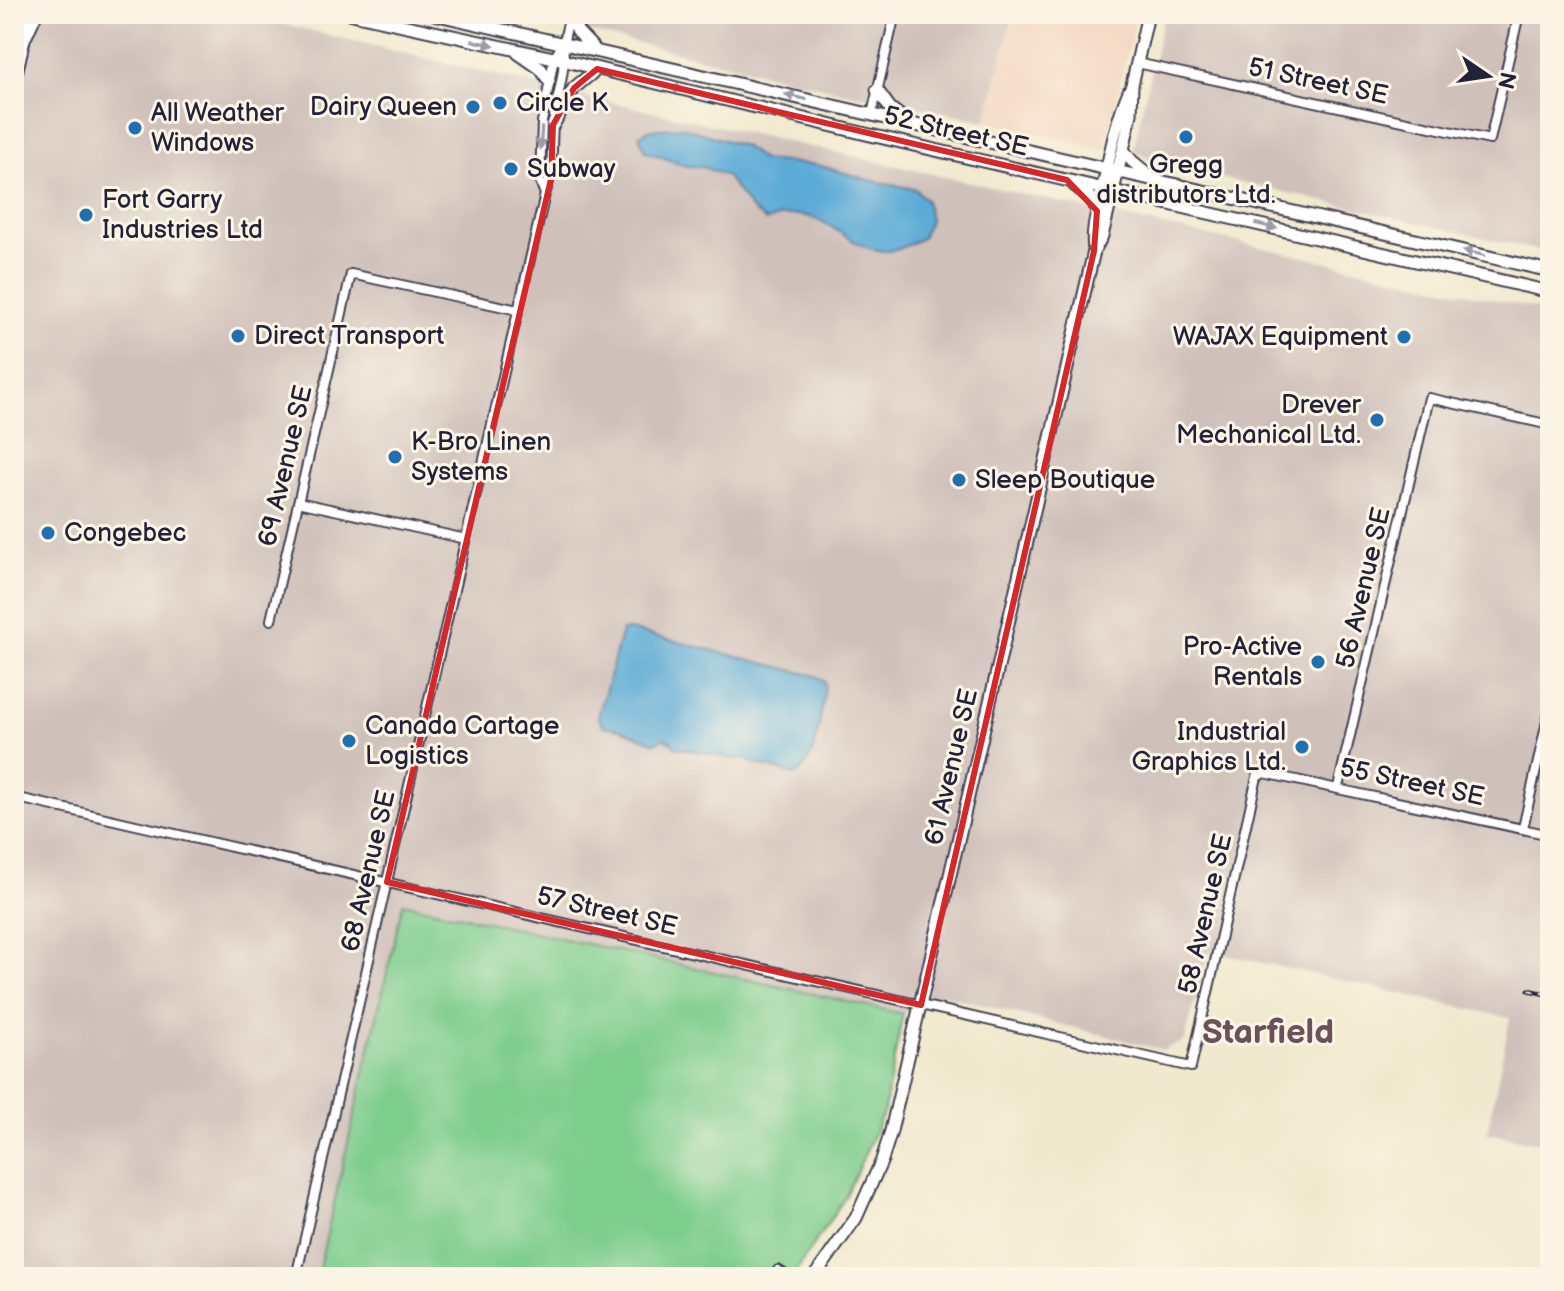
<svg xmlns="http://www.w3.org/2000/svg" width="1564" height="1291" viewBox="0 0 1564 1291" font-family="'Balsamiq Sans',sans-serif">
  <rect width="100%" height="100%" fill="#fcf5e5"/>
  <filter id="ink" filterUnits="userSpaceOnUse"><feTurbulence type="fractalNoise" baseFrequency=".0125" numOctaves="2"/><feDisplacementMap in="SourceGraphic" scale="16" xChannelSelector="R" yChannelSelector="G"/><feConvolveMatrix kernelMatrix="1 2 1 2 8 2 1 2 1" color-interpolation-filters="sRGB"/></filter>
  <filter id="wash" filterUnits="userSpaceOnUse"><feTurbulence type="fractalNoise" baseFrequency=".006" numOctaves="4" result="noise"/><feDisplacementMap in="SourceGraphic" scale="32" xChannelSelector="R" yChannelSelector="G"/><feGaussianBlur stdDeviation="1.8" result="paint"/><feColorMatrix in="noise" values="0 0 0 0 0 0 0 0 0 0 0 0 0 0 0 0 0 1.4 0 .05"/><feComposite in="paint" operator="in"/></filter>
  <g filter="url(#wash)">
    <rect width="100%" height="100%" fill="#f1e9cd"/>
    <!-- built -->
    <path fill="#f2d4be" d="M1013 14H1137L1104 150 986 121Z"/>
    <!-- industrial -->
    <path fill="#cfc0ba" d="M14 14H241L583 96 1550 312V1145L1487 1133 1510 1018 1209 951 1184 1041 1163 1050 939 994 903 1014 403 903 317 1277H14Z
      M516 14H1013L986 121 842 92Z
      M1164 14H1550V253L1160 164 1133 150Z"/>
    <!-- green -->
    <path fill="#7dcd8d" stroke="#507864" stroke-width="2" d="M403 903 903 1014 884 1111 846 1196 792 1277H317Z"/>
    <!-- water -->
    <path fill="#5dacd7" stroke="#406789" stroke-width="2" d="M682 127 744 146 762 160 818 165 869 180 915 189 926 200 930 220 922 238C912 242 898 252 887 251 839 250 826 197 766 221L751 209 726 176 703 167 686 166 645 151 639 136 648 130Z
      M630 630 816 676 824 681 825 690C820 714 818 763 795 775L750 762 743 758 735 759 675 747 672 742 663 738 656 743 621 729 604 726 598 717 622 631Z"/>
  </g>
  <g filter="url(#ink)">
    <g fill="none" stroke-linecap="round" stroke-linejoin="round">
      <!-- street casing -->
      <g stroke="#414051" stroke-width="12">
        <path id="street" d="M1137 63 1490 140 1519 14
          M872 114 895 14
          M545 194 540 181 542 122 554 58 563 44 570 15
          M298 502 466 539
          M271 620 351 274 518 310
          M1338 787 1429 398 1550 425
          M14 797 1191 1067 1257 777 1264 773 1550 835
          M1523 828 1550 708
          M778 1270 789 1277
          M296 1277 545 194C554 172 551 148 553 125 556 97 567 71 563 44"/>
      </g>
      <!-- secondary casing -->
      <g stroke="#414051" stroke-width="15">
        <path id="secondary" d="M352 14 554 58 866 134 1550 292
          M434 14 1550 271
          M570 18 578 32 596 51
          M26 36 36 14
          M518 53 541 69 549 81
          M14 82 24 40 26 14
          M877 90 890 108 904 119
          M553 125 574 88 597 69
          M1123 150 1132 161 1149 175
          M1074 185 1091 198 1097 211
          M1094 250C1091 228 1098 209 1103 187 1110 154 1116 120 1130 89
          M814 1277 856 1218 882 1160 891 1131 1094 251 1102 236 1123 150 1131 114 1132 85 1148 14"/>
      </g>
      <!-- street -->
      <use href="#street" stroke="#fff" stroke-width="8"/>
      <!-- secondary -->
      <use href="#secondary" stroke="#fff" stroke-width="11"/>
      <!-- rail casing -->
      <g stroke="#22223b" stroke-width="5">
        <path id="rail" d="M1548 255 1550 244
          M1529 990 1550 995"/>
      </g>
      <!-- rail -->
      <use href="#rail" stroke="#fcf5e5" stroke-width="2" stroke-dasharray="6" stroke-linecap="butt"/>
    </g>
    <!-- one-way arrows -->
    <defs><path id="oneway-solid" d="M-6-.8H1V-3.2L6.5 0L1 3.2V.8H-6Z" transform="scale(2)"/></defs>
    <g fill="#9c9ca7">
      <use href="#oneway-solid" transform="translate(483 43) rotate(12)"/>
      <use href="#oneway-solid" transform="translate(673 87) rotate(14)"/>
      <use href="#oneway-solid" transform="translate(796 97) rotate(-167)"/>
      <use href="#oneway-solid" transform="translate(541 138) rotate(94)"/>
      <use href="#oneway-solid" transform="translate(1266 226) rotate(13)"/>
      <use href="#oneway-solid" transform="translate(1474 253) rotate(-167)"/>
    </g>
  </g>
  <!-- marked area -->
  <path fill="none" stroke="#d62828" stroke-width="6" stroke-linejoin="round" d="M597 69 1067 180 1097 211 1094 251 921 1005 387 882 551 179 553 125 574 88Z"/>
  <!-- markers -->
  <g fill="#1f6fb2" stroke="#fcf5e5" stroke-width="3">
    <circle cx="500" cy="103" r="8"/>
    <circle cx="473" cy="107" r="8"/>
    <circle cx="135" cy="128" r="8"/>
    <circle cx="1186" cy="137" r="8"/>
    <circle cx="511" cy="169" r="8"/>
    <circle cx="86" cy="215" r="8"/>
    <circle cx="238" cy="336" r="8"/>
    <circle cx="1404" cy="337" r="8"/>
    <circle cx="1377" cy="420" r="8"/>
    <circle cx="395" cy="457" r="8"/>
    <circle cx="959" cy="480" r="8"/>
    <circle cx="48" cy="533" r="8"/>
    <circle cx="1318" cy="662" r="8"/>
    <circle cx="349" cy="741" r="8"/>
    <circle cx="1302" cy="747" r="8"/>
  </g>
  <g text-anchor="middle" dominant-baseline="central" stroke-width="6" stroke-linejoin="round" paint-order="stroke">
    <!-- street labels -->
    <g font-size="26" fill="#22223b" stroke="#fcf5e5">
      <text transform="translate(1318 82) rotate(12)">51 Street SE</text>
      <text transform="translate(956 132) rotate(13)">52 Street SE</text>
      <text transform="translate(286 466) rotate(-77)">69 Avenue SE</text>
      <text transform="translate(1364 588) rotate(-77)">56 Avenue SE</text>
      <text transform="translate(952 767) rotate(-77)">61 Avenue SE</text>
      <text transform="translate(1412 783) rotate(12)">55 Street SE</text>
      <text transform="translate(369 871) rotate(-77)">68 Avenue SE</text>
      <text transform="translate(607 912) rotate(13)">57 Street SE</text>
      <text transform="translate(1206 914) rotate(-77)">58 Avenue SE</text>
    </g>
    <!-- poi labels -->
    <g font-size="26" fill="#22223b" stroke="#fcf5e5" text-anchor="start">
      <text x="516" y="103">Circle K</text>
      <text x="457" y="107" text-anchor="end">Dairy Queen</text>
      <text x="151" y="113">All Weather<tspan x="151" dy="30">Windows</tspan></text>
      <text x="1186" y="165" text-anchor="middle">Gregg<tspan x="1186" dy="30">distributors Ltd.</tspan></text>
      <text x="527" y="169">Subway</text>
      <text x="102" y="200">Fort Garry<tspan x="102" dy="30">Industries Ltd</tspan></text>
      <text x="254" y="336">Direct Transport</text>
      <text x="1388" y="337" text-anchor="end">WAJAX Equipment</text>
      <text x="1361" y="405" text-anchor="end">Drever<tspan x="1361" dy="30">Mechanical Ltd.</tspan></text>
      <text x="411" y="442">K-Bro Linen<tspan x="411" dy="30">Systems</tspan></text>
      <text x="975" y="480">Sleep Boutique</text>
      <text x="64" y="533">Congebec</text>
      <text x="1302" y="647" text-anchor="end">Pro-Active<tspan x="1302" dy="30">Rentals</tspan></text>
      <text x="365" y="726">Canada Cartage<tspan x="365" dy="30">Logistics</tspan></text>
      <text x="1286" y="732" text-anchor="end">Industrial<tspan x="1286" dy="30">Graphics Ltd.</tspan></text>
    </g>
    <!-- district labels -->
    <g font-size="34" font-weight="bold" fill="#6c515a" stroke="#fcf5e5">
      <text x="1268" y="1032">Starfield</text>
    </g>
  </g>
  <!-- margin -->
  <rect width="1564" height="1291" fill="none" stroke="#fcf5e5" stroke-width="48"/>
  <!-- north arrow -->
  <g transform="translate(1488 76) rotate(103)" stroke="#fcf5e5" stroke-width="6" paint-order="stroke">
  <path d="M0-6L14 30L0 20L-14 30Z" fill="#22223b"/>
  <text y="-12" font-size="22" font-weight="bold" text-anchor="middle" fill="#22223b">N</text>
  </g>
</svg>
